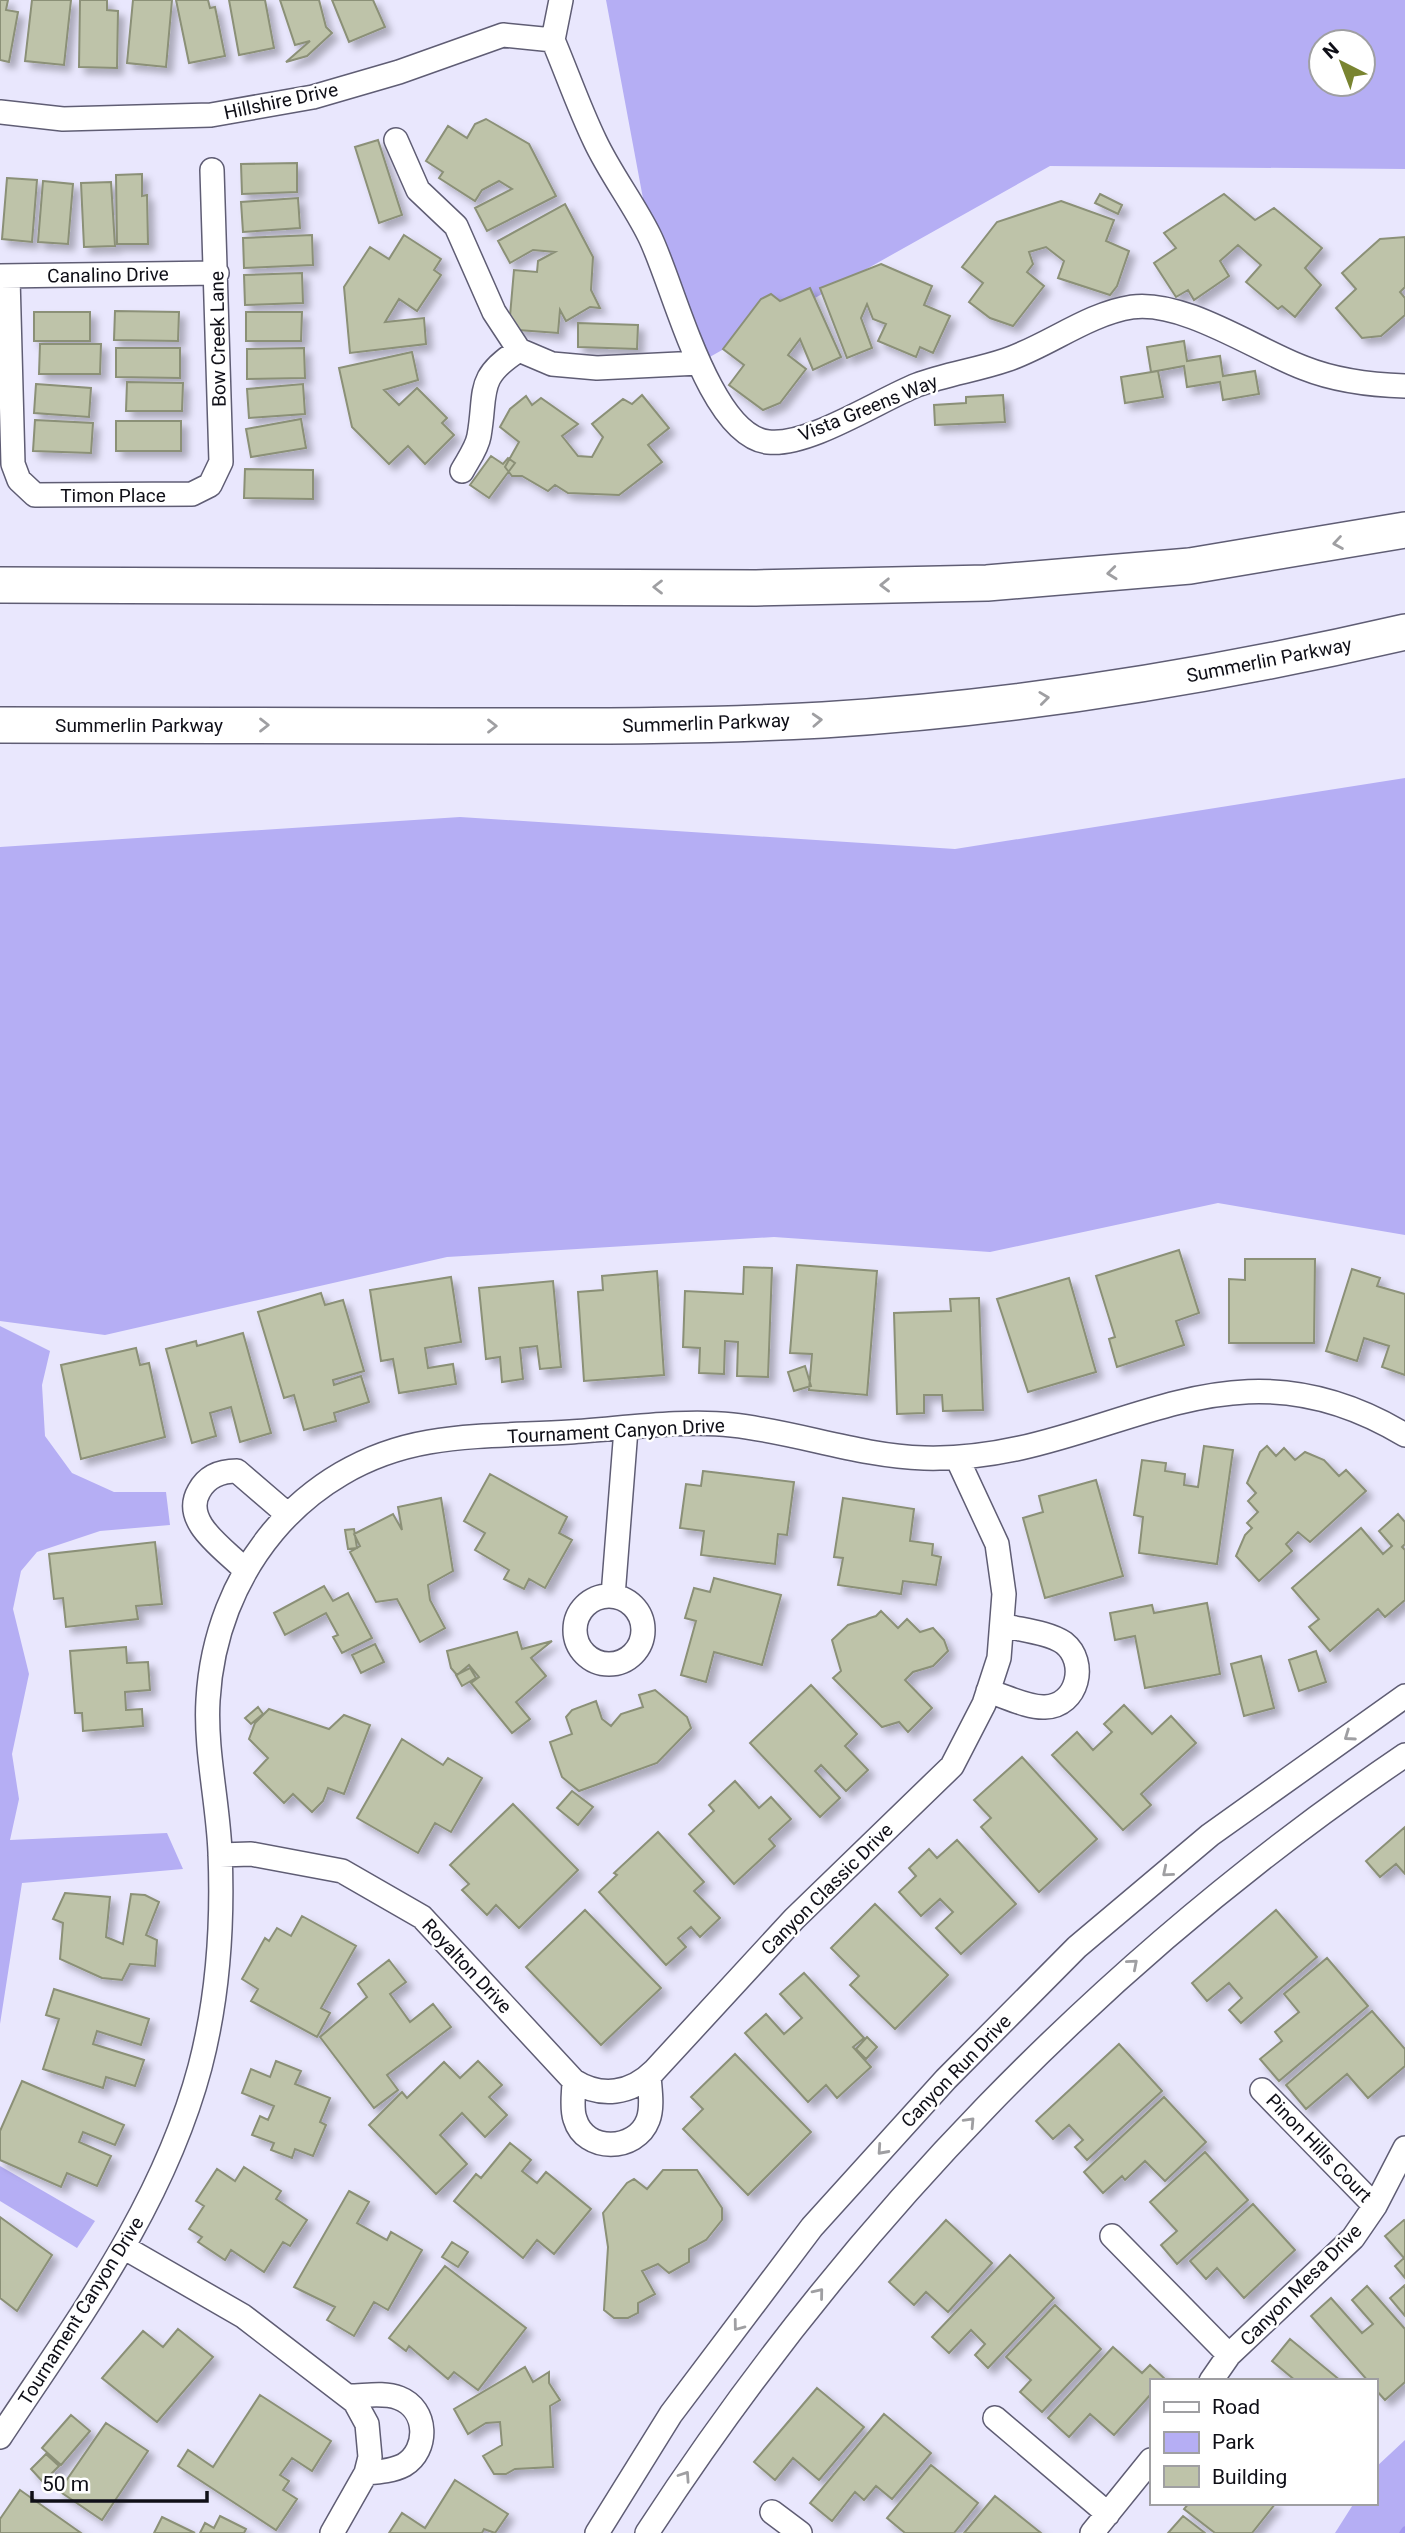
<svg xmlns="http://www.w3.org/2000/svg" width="1405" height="2533" viewBox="0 0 1405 2533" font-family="Roboto,sans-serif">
  <defs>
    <filter id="shadow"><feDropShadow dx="6" dy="6" stdDeviation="3.5" flood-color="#0004"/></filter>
  </defs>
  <rect width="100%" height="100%" fill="#e9e7fd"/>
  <!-- green -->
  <path fill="#b5aef4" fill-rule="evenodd" d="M606 0H1405V169L1050 166 699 363 650 236ZM1321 42H1363V84H1321Z
    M1405 778V1235L1218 1203 990 1252 774 1237 447 1257 105 1335 0 1321V847L460 817 955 849Z
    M0 1326 50 1351 42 1385 45 1436 72 1473 114 1492H166L170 1525 100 1531 37 1552 21 1571 13 1609 29 1674 12 1754 19 1799 10 1840 167 1833 183 1869 22 1883 0 2024Z
    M0 2166 95 2221 77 2248 0 2201Z
    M1405 2440V2533H1335L1354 2503H1375V2468Z"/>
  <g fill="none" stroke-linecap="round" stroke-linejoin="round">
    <!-- stream -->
    <path stroke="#a096ee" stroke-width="7" d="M1403 2533 1405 2530"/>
  </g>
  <!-- building -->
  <path fill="#bec3a9" stroke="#8b9077" stroke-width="2" filter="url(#shadow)" d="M0 0H8L6 10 18 12 9 62 0 60Z
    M32 0H71L64 65 25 61Z
    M80 0H107V10L118 11 117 68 79 67Z
    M133 0H172L166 67 127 63Z
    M176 0H208L210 8 215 7 225 56 189 63Z
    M229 0H265L274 48 239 55Z
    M280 0H319L326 27 332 33 307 56 286 62 310 41 295 45Z
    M332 0H373L385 27 349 42Z
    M486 119 529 144 556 196 487 231 475 208 512 189 499 181 482 190 475 201 439 178 443 172 426 161 448 126 467 138 475 124Z
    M378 140 402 215 379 223 355 147Z
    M297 163V192L242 194 241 164Z
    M142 174V196L147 195 148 244H117L116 175Z
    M7 178 37 180 32 242 2 239Z
    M43 181 73 184 68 244 38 242Z
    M111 182 115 246 84 247 81 183Z
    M1100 194 1122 205 1118 214 1095 203Z
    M1224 194 1255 220 1274 208 1322 248 1305 268 1321 285 1295 317 1282 306 1278 309 1246 282 1261 265 1238 245 1220 261 1229 276 1194 300 1188 290 1176 297 1154 263 1176 248 1164 233Z
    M298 198 300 228 243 232 241 202Z
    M1061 201 1114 220 1106 241 1129 251 1117 286 1110 295 1058 278 1064 261 1046 247 1029 252 1033 264 1027 272 1044 286 1013 326 990 318 969 302 983 283 962 267 997 222Z
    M565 204 593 257 591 290 600 308 590 307 566 321 560 310 558 333 518 330 510 316 514 270 537 272 538 261 555 252 533 250 510 263 498 241Z
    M312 235 313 265 244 268 243 238Z
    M404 235 441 259 434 270 441 275 417 311 399 299 385 322 424 318 426 344 350 353 344 287 370 247 389 259Z
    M1405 237V287L1400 292 1405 298V315L1381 336 1362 338 1336 308 1356 289 1342 273 1380 239Z
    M881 264 932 286 924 305 950 316 933 353 920 347 916 357 878 341 886 324 873 319 867 304 861 318 872 348 847 358 820 288Z
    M302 273 303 303 245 305 244 275Z
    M810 288 841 357 813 370 800 339 788 355 806 369 780 403 763 410 729 385 744 365 723 349 761 299 771 294 780 301Z
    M115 311 179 312 178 341 114 340Z
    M34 312H90V341H34Z
    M246 312H302L301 341H246Z
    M578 323 638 325 637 349 578 347Z
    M1184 341 1187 361 1220 356 1223 376 1255 371 1259 394 1223 400 1220 382 1187 387 1184 366 1151 372 1147 347Z
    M40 344H101L100 374H39Z
    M116 348H180V378L116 377Z
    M304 348 305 378 247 379V349Z
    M412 352 418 380 384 390 399 405 417 388 447 418 442 423 454 435 425 464 408 446 389 464 352 427 339 368Z
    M1158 371 1163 397 1125 403 1121 377Z
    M127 382 183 383 182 411H126Z
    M36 384 91 388 89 417 34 413Z
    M303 384 305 414 249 418 247 389Z
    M642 395 669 428 648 445 662 462 619 495 568 493 555 485 548 491 522 476H512L505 467 519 442 500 427 510 409 526 396 532 405 541 398 578 424 562 436 578 456 592 457 603 437 592 424 623 399 632 404Z
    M1003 395 1005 422 935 425 934 405 966 403V397Z
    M301 419 306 448 251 457 246 429Z
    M35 420 93 423 91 453 33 451Z
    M116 421H181V451H116Z
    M491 456 503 464 508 458 515 463 489 498 470 485Z
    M245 469 313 470V499L244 498Z
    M1179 1250 1199 1313 1176 1321 1184 1345 1117 1367 1109 1339 1115 1337 1096 1276Z
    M1245 1259H1315L1314 1343H1229V1279L1245 1280Z
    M797 1265 877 1271 867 1395 809 1390 812 1354 790 1353Z
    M744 1267 772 1268 768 1377 737 1376 738 1342 725 1341 724 1374 699 1373 700 1348 683 1347 685 1291 743 1294Z
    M1352 1269 1380 1278 1377 1286 1405 1294V1375L1382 1367 1389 1346 1364 1338 1357 1361 1326 1351Z
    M657 1271 664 1375 584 1381 578 1292 603 1290 602 1276Z
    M451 1277 461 1342 425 1348 428 1368 453 1364 456 1384 399 1393 393 1359 381 1361 370 1290Z
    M1069 1278 1096 1372 1028 1392 997 1299Z
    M553 1281 561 1367 540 1369 537 1346 520 1348 523 1379 502 1382 500 1357 486 1359 479 1288Z
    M321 1293 325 1305 343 1300 364 1371 333 1380 334 1385 361 1376 369 1402 334 1413 336 1421 304 1430 294 1395 284 1398 258 1312Z
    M979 1298 983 1410 943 1411 942 1395H924V1413L897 1414 894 1313 951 1311 950 1299Z
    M243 1333 271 1433 240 1442 231 1407 210 1413 216 1436 192 1443 166 1349 196 1341 197 1346Z
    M136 1348 140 1365 149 1363 165 1437 81 1459 61 1365Z
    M805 1366 811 1386 794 1391 788 1372Z
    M1204 1446 1233 1450 1217 1564 1139 1553 1143 1517 1134 1515 1142 1460 1166 1463 1165 1471 1185 1474 1184 1485 1198 1487Z
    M1267 1446 1276 1456 1284 1448 1295 1460 1305 1452 1324 1460 1339 1476 1346 1470 1366 1491 1310 1542 1298 1532 1286 1544 1292 1551 1259 1581 1236 1556 1245 1535 1252 1528 1247 1523 1258 1512 1248 1501 1256 1493 1247 1483 1260 1452Z
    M703 1471 794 1482 787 1535 778 1534 775 1564 701 1555 704 1531 680 1528 686 1484 701 1486Z
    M490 1474 567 1517 559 1533 572 1540 545 1588 529 1579 524 1589 504 1579 509 1570 475 1550 485 1533 464 1521Z
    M1096 1480 1123 1576 1045 1598 1023 1518 1043 1512 1039 1496Z
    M441 1498 453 1571 428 1585 430 1600 445 1628 420 1642 397 1599 376 1602 350 1552 360 1546 354 1534 393 1514 402 1530 398 1507Z
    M843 1498 914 1509 910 1541 933 1544 932 1555 941 1557 936 1585 903 1581 901 1594 838 1585 843 1558 834 1557Z
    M1398 1514 1405 1522V1544L1402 1547 1405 1550V1600L1385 1617 1378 1609 1330 1651 1309 1627 1319 1619 1292 1588 1361 1528 1383 1554 1392 1546 1379 1531Z
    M354 1529 357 1548 348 1549 345 1530Z
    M155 1542 162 1604 136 1606 138 1619 66 1627 63 1598 54 1599 49 1554Z
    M714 1578 781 1595 762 1665 714 1652 706 1682 681 1675 696 1621 685 1618 694 1588 710 1592Z
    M324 1586 333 1601 348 1593 372 1638 342 1653 333 1637 338 1635 326 1613 285 1635 274 1613Z
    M1207 1603 1220 1674 1145 1688 1135 1636 1115 1640 1110 1613 1152 1605 1154 1613Z
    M881 1611 898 1628 907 1619 920 1632 933 1628 944 1640 948 1651 933 1666 913 1672 905 1680 932 1708 908 1732 899 1722 882 1727 833 1678 841 1671 832 1640 848 1625 876 1616Z
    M517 1632 522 1649 552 1641 531 1658 546 1676 516 1702 530 1719 512 1733 471 1683 479 1677 469 1665 457 1675 451 1668 447 1651Z
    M375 1644 384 1662 361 1673 352 1655Z
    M126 1647 127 1663 148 1662 150 1690 125 1692 126 1710 142 1709 143 1726 83 1731 82 1713H75L70 1651Z
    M1316 1651 1326 1682 1299 1691 1289 1660Z
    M1261 1656 1274 1708 1244 1716 1231 1664Z
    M470 1668 476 1678 462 1686 456 1675Z
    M811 1685 857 1734 845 1746 868 1770 846 1791 821 1765 815 1771 840 1798 820 1817 750 1743Z
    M655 1690 687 1717 691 1728 657 1763 579 1791 562 1777 550 1742 572 1734 566 1717 572 1710 596 1701 602 1719 611 1726 621 1714 643 1707 639 1695Z
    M1124 1705 1152 1734 1171 1716 1196 1743 1141 1794 1151 1805 1123 1830 1052 1755 1077 1732 1093 1750 1112 1732 1104 1724Z
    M258 1707 263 1714 251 1724 245 1718Z
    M269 1709 329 1729 344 1715 370 1725 344 1794 328 1788 323 1801 312 1812 293 1794 284 1803 254 1773 268 1758 249 1739 255 1723Z
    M402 1739 443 1765 448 1758 482 1778 451 1832 435 1823 418 1853 357 1818Z
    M1022 1757 1097 1839 1039 1892 981 1827 991 1818 974 1800Z
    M735 1781 759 1808 771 1797 791 1819 769 1839 775 1846 734 1884 689 1834 714 1811 709 1805Z
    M572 1791 593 1807 578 1825 557 1808Z
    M513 1804 578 1870 519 1928 496 1905 487 1915 462 1890 469 1884 450 1865Z
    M1405 1827V1874L1396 1864 1380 1877 1366 1861Z
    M658 1832 704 1882 694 1891 720 1918 700 1937 691 1927 678 1938 686 1947 666 1965 599 1892 617 1875 614 1873Z
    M957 1840 1016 1904 961 1954 936 1928 953 1912 940 1899 921 1916 899 1892 916 1876 909 1868 929 1849 937 1858Z
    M65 1893 110 1897 106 1937 123 1944 131 1894 145 1895 159 1902 146 1935 157 1940 155 1966 130 1964 122 1980 102 1978 60 1959 63 1923 53 1919Z
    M875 1904 948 1975 895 2029 850 1985 859 1976 831 1948Z
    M585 1910 661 1988 601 2045 526 1967Z
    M1276 1910 1317 1957 1241 2023 1229 2010 1242 1998 1229 1983 1207 2001 1192 1983Z
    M302 1916 356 1946 321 2008 330 2013 317 2037 251 2001 258 1989 242 1979 265 1938 269 1941 277 1928 291 1936Z
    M1327 1958 1368 2006 1279 2081 1260 2059 1282 2041 1275 2032 1299 2012 1284 1994Z
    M389 1960 406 1982 390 1994 410 2022 433 2004 451 2027 387 2075 398 2090 374 2108 320 2037 367 1997 358 1984Z
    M804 1973 864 2038 853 2047 871 2067 837 2098 826 2085 808 2102 745 2033 766 2014 784 2034 802 2018 780 1994Z
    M54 1989 149 2019 141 2045 97 2031 93 2044 144 2060 135 2086 106 2077 103 2088 43 2069 59 2019 46 2015Z
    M1372 2011 1405 2049V2066L1368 2098 1347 2074 1306 2109 1286 2085Z
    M867 2037 877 2047 866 2059 856 2049Z
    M1119 2044 1162 2091 1087 2160 1075 2147 1083 2140 1069 2125 1053 2139 1036 2121Z
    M735 2054 811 2132 748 2195 683 2129 703 2109 691 2097Z
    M276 2061 301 2071 295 2084 330 2098 320 2122 326 2125 313 2156 295 2149 292 2158 271 2150 274 2143 252 2135 260 2116 268 2120 274 2106 242 2093 251 2069 270 2077Z
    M478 2061 502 2085 489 2097 507 2115 485 2137 462 2113 440 2135 467 2164 436 2194 369 2125 402 2092 407 2098 444 2062 460 2078Z
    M22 2081 124 2125 115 2145 83 2132 79 2142 111 2156 97 2186 67 2173 61 2187 0 2160V2131Z
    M1164 2097 1206 2142 1165 2181 1145 2161 1125 2180 1122 2176 1103 2193 1084 2172Z
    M510 2143 531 2160 522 2171 537 2183 546 2172 591 2209 554 2254 537 2240 523 2258 454 2201 476 2174 481 2178Z
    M1205 2152 1248 2200 1177 2264 1161 2245 1177 2231 1150 2202Z
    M244 2167 281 2191 276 2199 307 2220 290 2246 283 2242 264 2272 231 2250 225 2260 198 2242 202 2237 189 2229 204 2206 196 2201 217 2169 235 2181Z
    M663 2170H697L722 2208V2220L706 2240 689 2249V2262L669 2273 658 2264 642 2271 655 2294 638 2303V2313L628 2318H614L604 2310 608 2247 603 2213 627 2183 634 2179 647 2189Z
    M349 2191 369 2202 357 2223 387 2240 391 2232 422 2250 388 2310 374 2302 354 2336 327 2320 335 2307 294 2287Z
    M1253 2204 1295 2250 1244 2298 1217 2268 1206 2279 1190 2261Z
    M0 2217 52 2255 17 2311 0 2298Z
    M946 2220 992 2263 948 2312 926 2292 914 2305 889 2282Z
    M1404 2220 1405 2221V2278L1395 2266 1404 2258 1385 2236Z
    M452 2242 468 2252 458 2267 442 2257Z
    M1010 2255 1054 2298 988 2368 975 2355 985 2344 971 2330 949 2353 932 2337Z
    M445 2266 526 2328 478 2390 454 2372 448 2379 409 2346 406 2351 389 2338Z
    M1405 2285V2316L1390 2298Z
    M1367 2286 1405 2329V2382L1385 2400 1375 2389V2381H1368L1311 2316 1331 2298 1362 2333 1373 2324 1352 2300Z
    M1055 2305 1101 2349 1042 2412 1020 2392 1031 2380 1006 2357Z
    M178 2329 213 2357 157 2422 102 2378 143 2331 163 2347Z
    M1290 2339 1341 2381H1296L1272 2361Z
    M1113 2347 1142 2373 1150 2365 1165 2379 1151 2381V2394L1114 2435 1090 2414 1069 2437 1048 2418Z
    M525 2367 533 2382 549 2372V2383L560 2400 550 2406 553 2467 515 2469 506 2474H494L483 2456 502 2445 500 2422 486 2423 468 2434 454 2409Z
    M817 2388 864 2427 819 2480 793 2458 775 2480 754 2462Z
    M260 2395 331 2441 312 2471 292 2458 280 2475 289 2481 283 2490 297 2499 276 2530 178 2466 188 2450 213 2467Z
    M884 2414 931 2453 892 2499 876 2486 864 2500 855 2492 832 2521 810 2503Z
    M71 2415 90 2431 61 2465 42 2448Z
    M106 2423 148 2451 102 2520 59 2491Z
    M46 2454 59 2466 43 2482 31 2469Z
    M931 2465 978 2503 954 2533H905L887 2518Z
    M455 2480 508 2514 495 2533 484 2529 482 2533H389L402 2513 425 2528Z
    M20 2490 81 2533H0V2519Z
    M995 2496 1041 2533H964Z
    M1189 2503H1274L1275 2504 1252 2533H1215L1184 2509Z
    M220 2516 246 2529 244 2533H200L205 2523 214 2528Z
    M1183 2516 1205 2533H1168Z
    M162 2517 195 2533H154Z"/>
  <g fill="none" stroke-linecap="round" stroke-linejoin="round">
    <!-- minor casing -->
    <g stroke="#5f5d74" stroke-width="26">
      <path id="minor" d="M553 40C567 73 579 108 595 141 610 173 633 203 649 235 673 282 708 435 768 442 808 447 879 400 917 385 946 374 977 370 1006 360 1048 346 1087 314 1132 307 1184 300 1256 350 1304 368 1334 380 1373 385 1405 386
        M553 40 561 0
        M0 112 63 119 211 115 313 97 399 72 503 35 553 40
        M396 140 418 190 456 226 494 312 519 350 552 364 597 368 699 363
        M0 276 217 273
        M8 277 13 464 19 480 35 495 192 494 210 485 221 462 212 170
        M462 471C468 460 477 448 479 436 487 391 475 378 519 350
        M245 1570C225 1549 181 1522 199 1491 207 1476 221 1471 237 1471L287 1514
        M575 1630a34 34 0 1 1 68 0a34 34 0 1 1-68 0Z
        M613 1596 626 1429
        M988 1691C1005 1696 1028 1708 1045 1707 1078 1706 1088 1662 1064 1643 1048 1632 1020 1630 1002 1625
        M220 1855 251 1854 342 1871 422 1917 574 2081C601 2098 631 2094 654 2071L794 1919 952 1766 984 1704 999 1658 1004 1594 997 1544 957 1458
        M574 2081C574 2092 571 2108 575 2119 585 2153 636 2152 648 2120 653 2107 650 2090 649 2076
        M1262 2090 1375 2206
        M1112 2236 1229 2355
        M125 2248 243 2316 355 2402 367 2424 370 2457 366 2473 332 2533
        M1211 2381 1229 2355 1353 2238 1375 2206 1405 2148
        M349 2396C365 2396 384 2392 399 2398 428 2409 429 2450 404 2465 393 2471 378 2472 366 2473
        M995 2418 1108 2514
        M0 2437C78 2319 163 2206 200 2067 218 1998 223 1923 220 1852 218 1802 205 1750 208 1700 215 1573 301 1464 429 1442 474 1434 524 1435 570 1432 619 1429 684 1419 732 1425 797 1432 859 1456 924 1458 1105 1463 1220 1323 1405 1435
        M772 2512 800 2533
        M597 2533 671 2414 812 2227 946 2079 1077 1947 1210 1835 1405 1696
        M647 2533C847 2226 1101 1961 1405 1755
        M1092 2533 1151 2460"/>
    </g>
    <!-- highway casing -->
    <g stroke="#5f5d74" stroke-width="38">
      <path id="highway" d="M0 585 756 588 987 583 1190 566 1405 530
        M0 725C147 725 293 726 440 726 568 726 695 727 823 720 1019 708 1214 676 1405 632"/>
    </g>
    <!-- minor -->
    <use href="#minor" stroke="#fff" stroke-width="23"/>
    <!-- highway -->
    <use href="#highway" stroke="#fff" stroke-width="35"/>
  </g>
  <!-- one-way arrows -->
  <defs><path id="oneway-chevron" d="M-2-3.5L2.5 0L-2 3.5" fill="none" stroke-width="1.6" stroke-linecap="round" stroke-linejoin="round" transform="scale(1.75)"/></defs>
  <g stroke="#9f9fa2">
    <use href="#oneway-chevron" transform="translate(1338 543) rotate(171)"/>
    <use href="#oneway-chevron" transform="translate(1112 573) rotate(174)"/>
    <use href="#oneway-chevron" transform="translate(885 585) rotate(179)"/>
    <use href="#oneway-chevron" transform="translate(658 587) rotate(-180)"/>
    <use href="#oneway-chevron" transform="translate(1044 698) rotate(-7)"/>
    <use href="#oneway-chevron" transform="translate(817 720) rotate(-3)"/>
    <use href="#oneway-chevron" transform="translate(264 725)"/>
    <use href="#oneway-chevron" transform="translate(492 726)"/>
    <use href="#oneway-chevron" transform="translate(1349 1736) rotate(145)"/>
    <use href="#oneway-chevron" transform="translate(1167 1872) rotate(140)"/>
    <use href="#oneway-chevron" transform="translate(1133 1964) rotate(-41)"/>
    <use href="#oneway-chevron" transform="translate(970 2122) rotate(-47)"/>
    <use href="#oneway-chevron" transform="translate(882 2150) rotate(132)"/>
    <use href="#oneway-chevron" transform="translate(819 2293) rotate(-51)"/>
    <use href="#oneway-chevron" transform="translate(738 2326) rotate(127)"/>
    <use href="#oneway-chevron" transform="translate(685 2476) rotate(-56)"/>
  </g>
  <g text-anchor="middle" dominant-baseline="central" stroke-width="5" stroke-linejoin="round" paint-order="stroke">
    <!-- street labels -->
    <g font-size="19" fill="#0f0f17" stroke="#fff">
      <text transform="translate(281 101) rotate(-12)">Hillshire Drive</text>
      <text transform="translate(108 275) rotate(-1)">Canalino Drive</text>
      <text transform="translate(218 339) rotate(-91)">Bow Creek Lane</text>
      <text transform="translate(868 408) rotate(-22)">Vista Greens Way</text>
      <text x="113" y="495">Timon Place</text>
      <text transform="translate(1269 660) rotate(-11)">Summerlin Parkway</text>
      <text transform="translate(706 723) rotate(-2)">Summerlin Parkway</text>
      <text x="139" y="725">Summerlin Parkway</text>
      <text transform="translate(616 1431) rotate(-3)">Tournament Canyon Drive</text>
      <text transform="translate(827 1889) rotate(-45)">Canyon Classic Drive</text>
      <text transform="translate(467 1966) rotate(47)">Royalton Drive</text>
      <text transform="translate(956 2071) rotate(-46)">Canyon Run Drive</text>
      <text transform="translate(1319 2148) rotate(46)">Pinon Hills Court</text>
      <text transform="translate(1301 2285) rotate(-45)">Canyon Mesa Drive</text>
      <text transform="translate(81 2311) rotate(-58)">Tournament Canyon Drive</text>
    </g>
  </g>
  <!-- legend -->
  <rect x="1150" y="2379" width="228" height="126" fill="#ffffff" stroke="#9f9fa2" stroke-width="2"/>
  <rect x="1164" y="2402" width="35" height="10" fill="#ffffff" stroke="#9f9fa2" stroke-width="2"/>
  <text x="1212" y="2414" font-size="21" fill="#0f0f17">Road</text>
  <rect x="1164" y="2432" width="35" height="21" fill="#b5aef4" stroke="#9f9fa2" stroke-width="2"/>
  <text x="1212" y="2449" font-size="21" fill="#0f0f17">Park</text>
  <rect x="1164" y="2466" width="35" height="21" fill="#bec3a9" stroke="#9f9fa2" stroke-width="2"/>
  <text x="1212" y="2484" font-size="21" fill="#0f0f17">Building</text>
  <!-- north arrow -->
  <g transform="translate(1342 63) rotate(318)"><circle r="33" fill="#ffffff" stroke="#9f9fa2" stroke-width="2"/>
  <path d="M0-5L12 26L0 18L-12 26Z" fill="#798430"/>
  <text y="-10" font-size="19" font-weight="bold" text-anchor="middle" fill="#0f0f17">N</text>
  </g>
  <!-- scale -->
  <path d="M32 2491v10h175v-10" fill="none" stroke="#0f0f17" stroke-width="3.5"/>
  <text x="42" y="2491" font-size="21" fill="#0f0f17" stroke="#ffffff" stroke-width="5" paint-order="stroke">50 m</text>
</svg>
